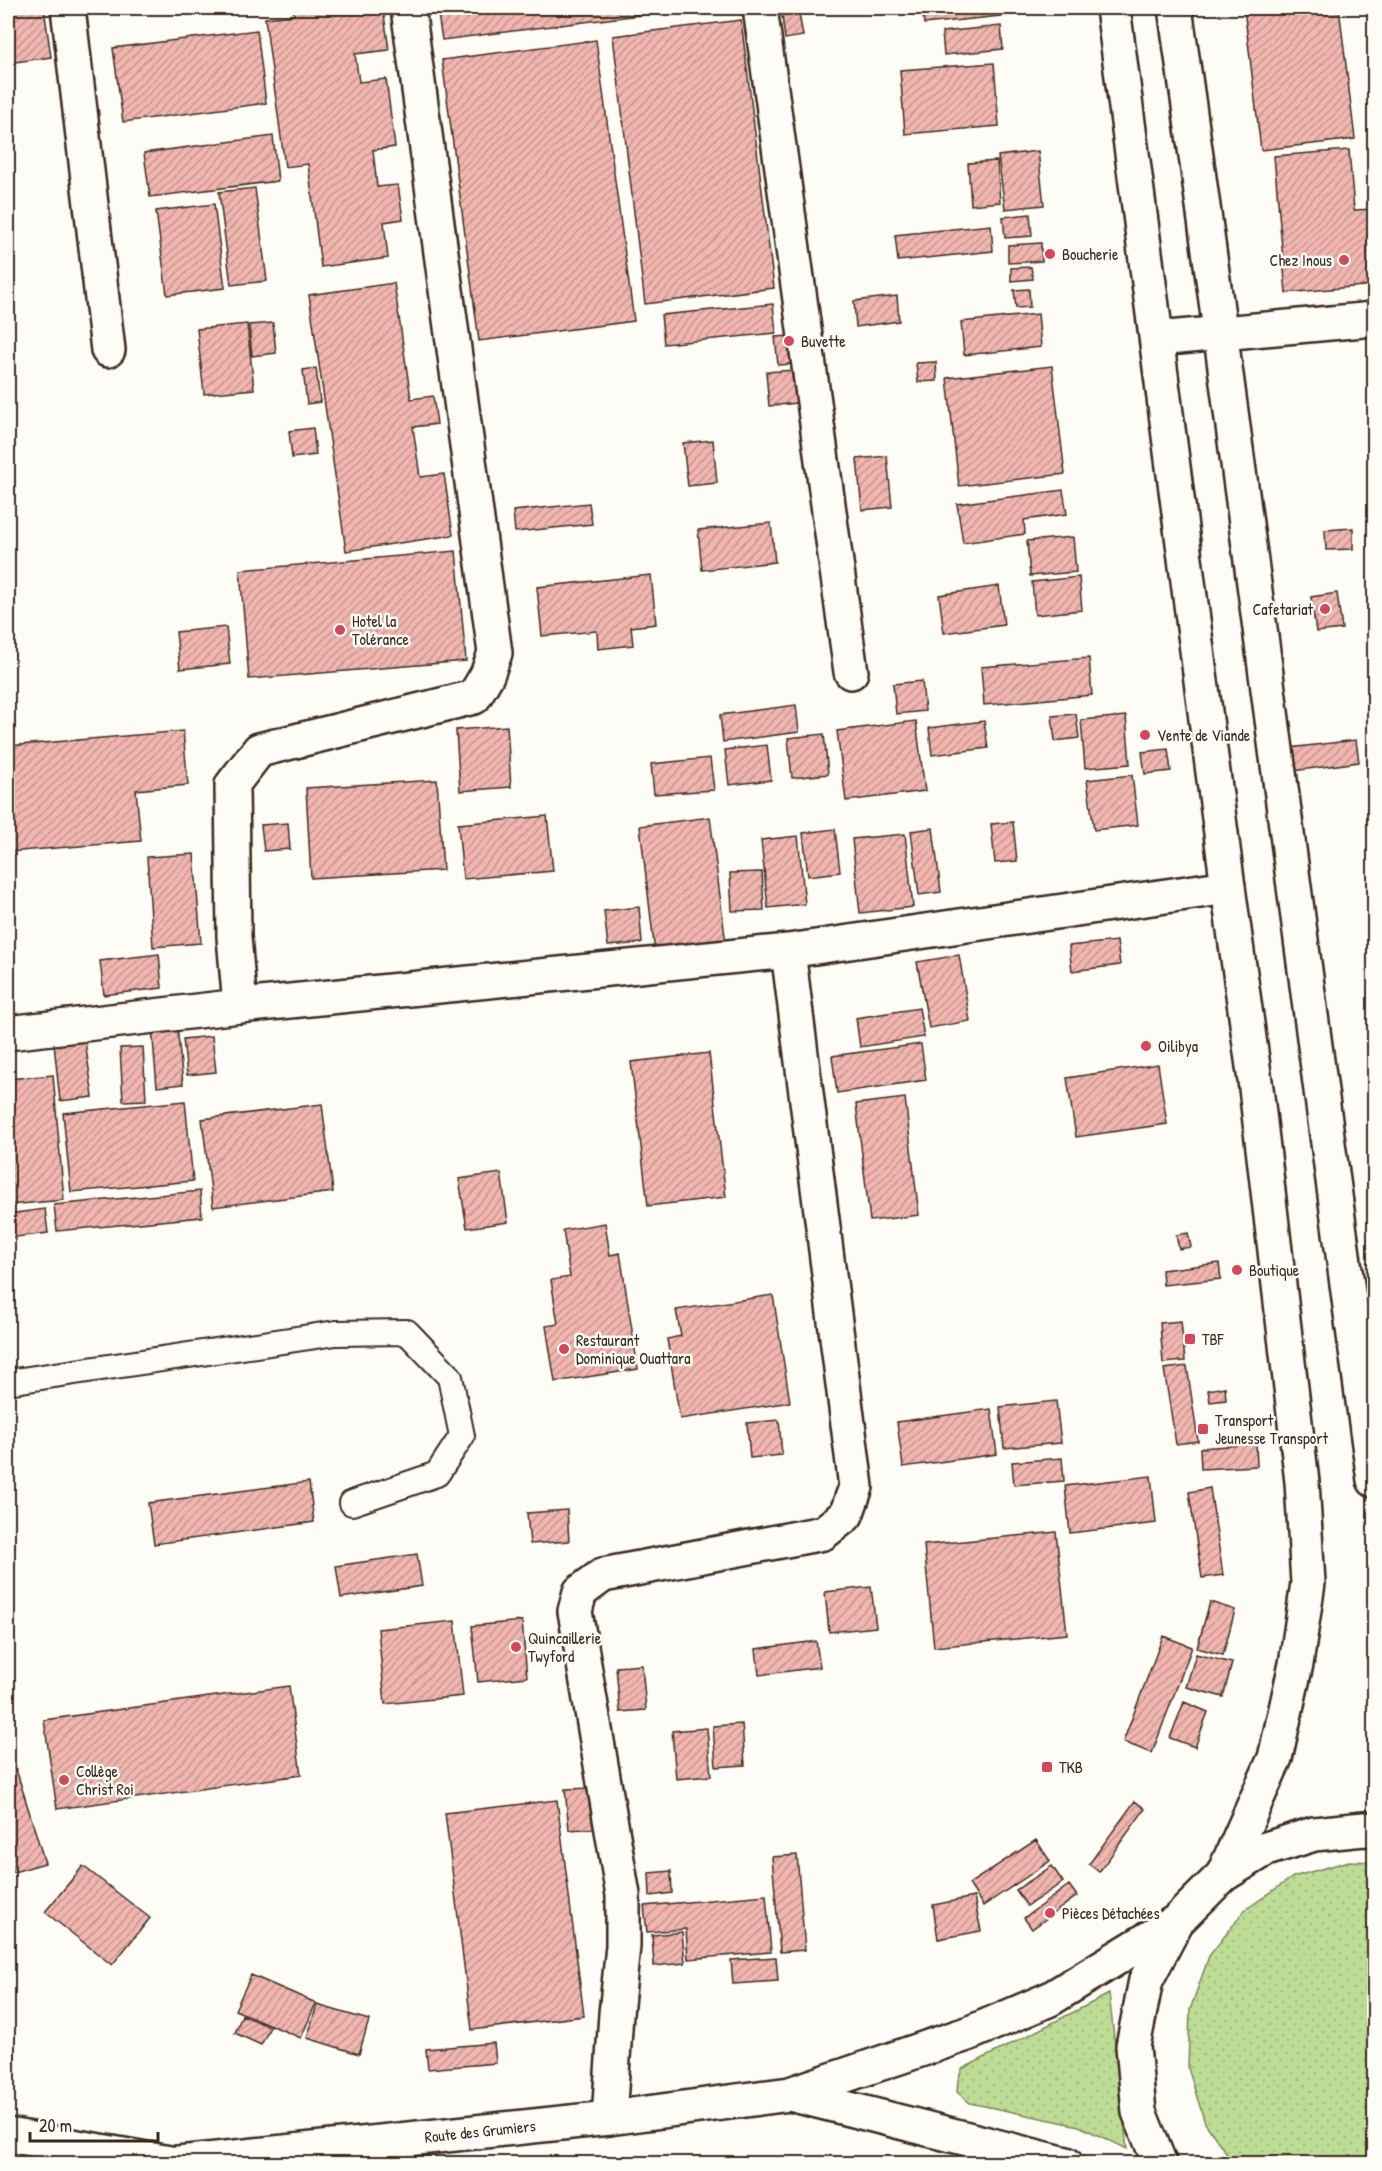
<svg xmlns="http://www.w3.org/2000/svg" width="1382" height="2171" viewBox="0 0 1382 2171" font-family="'Patrick Hand',sans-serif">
  <defs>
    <pattern id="grass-dots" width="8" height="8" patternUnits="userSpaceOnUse" patternTransform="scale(1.5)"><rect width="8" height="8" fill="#bddc95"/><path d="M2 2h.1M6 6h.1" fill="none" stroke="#a3bd80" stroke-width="1.8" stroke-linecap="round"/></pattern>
    <pattern id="building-hatch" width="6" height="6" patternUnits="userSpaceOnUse" patternTransform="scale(1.5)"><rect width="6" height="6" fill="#f1b6af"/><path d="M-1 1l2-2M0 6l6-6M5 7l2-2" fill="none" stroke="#c4948e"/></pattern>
  </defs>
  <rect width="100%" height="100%" fill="#fdfcf7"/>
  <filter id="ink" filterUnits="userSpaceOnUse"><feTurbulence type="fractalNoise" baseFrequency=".0167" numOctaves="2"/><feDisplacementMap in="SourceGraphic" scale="12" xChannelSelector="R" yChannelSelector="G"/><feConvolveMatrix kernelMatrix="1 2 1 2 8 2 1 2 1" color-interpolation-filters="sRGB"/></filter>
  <g filter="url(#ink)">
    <!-- grass -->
    <path fill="url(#grass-dots)" stroke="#7c835a" stroke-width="1.5" d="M1349 1861 1374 1862V2163H1233L1205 2123 1188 2068 1190 2010 1209 1956 1245 1910 1293 1877Z
      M1109 1994 1127 2149 1079 2126 970 2103 957 2092 958 2080 962 2069Z"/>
    <!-- building -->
    <path fill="url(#building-hatch)" stroke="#3b2a1e" stroke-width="1.5" d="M8 8H44L51 57 8 63Z
      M293 8H383L389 50 355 54 359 82 386 79 395 147 373 150 377 187 398 185 403 219 384 222 388 258 321 267 308 164 285 167 265 18 294 15Z
      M437 8H695L442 40Z
      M781 8H798L803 36 785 39Z
      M922 8H1009L1010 15 924 24Z
      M1244 8H1339L1355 139 1261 150Z
      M741 20 774 288 645 304 613 36Z
      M1001 26 1003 49 944 55 942 32Z
      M257 30 266 103 123 122 113 48Z
      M596 40 634 321 479 341 442 60Z
      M994 63 999 126 905 134 900 70Z
      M273 136 278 181 150 197 144 153Z
      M1349 150 1354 210 1374 209V285L1286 293 1274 156Z
      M1038 151 1044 205 1005 209 998 156Z
      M997 161 1000 202 971 205 968 163Z
      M255 188 267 281 231 285 219 192Z
      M214 204 225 288 167 295 156 211Z
      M1030 214 1032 236 1005 238 1003 217Z
      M991 225 993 251 898 261 895 235Z
      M1041 243 1042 261 1008 263V245Z
      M1031 267 1033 279 1011 281V268Z
      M394 283 411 399 433 396 437 424 413 427 420 477 444 474 453 535 346 551 309 295Z
      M1029 289 1030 307 1016 308 1014 290Z
      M897 296 899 321 856 327 854 301Z
      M773 304 776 333 664 344 661 315Z
      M1038 314 1041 347 964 355 961 322Z
      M273 323 276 353 252 356 249 325Z
      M247 324 254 389 204 394 197 329Z
      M791 336 793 364 778 365 775 337Z
      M936 362 937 381 918 382 916 363Z
      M1052 366 1065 474 959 486 947 378Z
      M316 368 320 402 307 404 303 370Z
      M795 370 797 403 769 406 766 372Z
      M313 428 316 455 292 458 289 431Z
      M713 440 717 483 688 486 683 443Z
      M887 456 892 507 862 510 857 459Z
      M1063 490 1067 514 1024 520 1025 534 963 543 957 504Z
      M589 503 592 524 515 532 513 511Z
      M771 523 775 562 702 570 698 530Z
      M1353 528V549L1326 550 1325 530Z
      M1073 537 1076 572 1030 576 1027 541Z
      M456 551 466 661 249 679 240 570Z
      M651 575 656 624 631 627 633 645 598 649 597 631 542 636 537 587Z
      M1079 577 1082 610 1035 615 1032 582Z
      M999 586 1004 625 944 633 939 595Z
      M1337 593 1342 629 1316 632 1311 597Z
      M226 627 230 664 180 669 176 632Z
      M1089 658 1092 695 984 705 981 667Z
      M922 681 925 711 896 714 893 684Z
      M796 705 799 732 723 742 720 715Z
      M1076 714 1079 738 1055 741 1052 716Z
      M1126 716 1130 764 1085 768 1081 720Z
      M916 721 925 791 846 801 837 731Z
      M984 721 988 748 932 755 929 728Z
      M507 726 511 787 460 791 456 730Z
      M183 731 188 785 136 790 141 841 8 852V746Z
      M824 734 828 774 792 778 788 738Z
      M1356 740 1359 762 1293 771 1290 748Z
      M767 745 771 780 729 785 725 750Z
      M1168 749 1171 771 1145 774 1142 752Z
      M710 758 714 790 654 794 651 764Z
      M1132 775 1138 825 1094 830 1087 780Z
      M437 780 443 870 311 878 306 788Z
      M547 816 553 871 463 879 458 824Z
      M710 817 726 944 655 953 640 826Z
      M1013 822 1017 861 995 863 991 824Z
      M288 823 290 849 264 851 261 825Z
      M933 828 941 892 919 895 911 831Z
      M835 829 840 872 808 876 803 833Z
      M905 834 913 907 860 913 852 839Z
      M798 836 805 904 768 908 761 840Z
      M194 854 201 943 153 947 147 857Z
      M762 872 764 910 732 911 730 873Z
      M639 907 642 943 608 946 604 911Z
      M1117 941 1120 965 1072 971 1069 946Z
      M159 954 162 988 104 995 100 961Z
      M959 955 970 1021 929 1028 917 962Z
      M919 1008 924 1037 860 1047 856 1018Z
      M177 1026 183 1084 157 1087 152 1028Z
      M212 1036 216 1072 187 1075 183 1039Z
      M85 1041 93 1097 60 1101 54 1044Z
      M921 1044 926 1080 837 1093 832 1056Z
      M143 1047 146 1100 123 1101 120 1048Z
      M709 1053 726 1197 648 1206 631 1062Z
      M1158 1064 1167 1124 1076 1137 1067 1078Z
      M53 1075 64 1200 9 1205 8 1079Z
      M905 1098 919 1215 870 1221 856 1104Z
      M185 1101 193 1181 71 1192 63 1113Z
      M322 1104 333 1192 213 1207 202 1119Z
      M501 1173 508 1222 467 1228 459 1179Z
      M200 1191 202 1217 57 1231 54 1205Z
      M45 1209 48 1233 8 1238V1214Z
      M605 1223 610 1255 620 1253 638 1369 555 1382 546 1326 558 1324 551 1280 570 1277 563 1230Z
      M1188 1233 1191 1247 1179 1249 1176 1235Z
      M1219 1263 1221 1279 1163 1285 1162 1270Z
      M773 1295 790 1402 680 1419 667 1339 681 1336 676 1310Z
      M1181 1321 1185 1361 1163 1363 1160 1323Z
      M1187 1366 1198 1441 1176 1444 1164 1369Z
      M1225 1387 1226 1400 1210 1402 1208 1390Z
      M1056 1401 1061 1443 1004 1448 1000 1407Z
      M991 1409 997 1454 903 1467 897 1422Z
      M779 1420 782 1455 750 1458 747 1423Z
      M1256 1444 1257 1466 1201 1469 1200 1448Z
      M1062 1458 1064 1481 1014 1485 1012 1462Z
      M1151 1476 1156 1523 1070 1533 1065 1486Z
      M309 1482 314 1522 154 1544 148 1503Z
      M1210 1488 1223 1575 1202 1578 1189 1492Z
      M567 1510 569 1541 530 1544 527 1513Z
      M1056 1532 1067 1634 934 1647 924 1545Z
      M417 1554 422 1586 341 1598 336 1566Z
      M871 1587 876 1627 829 1632 825 1592Z
      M1210 1602 1235 1610 1223 1655 1197 1648Z
      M455 1621 463 1696 385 1704 378 1629Z
      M522 1621 527 1677 478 1682 472 1626Z
      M1163 1636 1192 1647 1152 1753 1123 1742Z
      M816 1641 820 1667 759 1675 756 1649Z
      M1196 1654 1232 1663 1223 1697 1186 1687Z
      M642 1665 646 1710 620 1712 616 1667Z
      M289 1686 301 1775 57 1809 44 1720Z
      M1184 1702 1208 1712 1195 1747 1170 1738Z
      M742 1724 745 1765 716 1767 713 1726Z
      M707 1728 711 1776 676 1779 672 1731Z
      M8 1743 45 1863 10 1873 8 1865Z
      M596 1788 599 1828 569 1830 565 1789Z
      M557 1800 584 2016 472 2030 445 1813Z
      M1135 1801 1145 1809 1099 1872 1089 1864Z
      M1036 1840 1050 1861 983 1906 969 1884Z
      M797 1855 805 1950 780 1952 772 1857Z
      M83 1866 150 1918 112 1965 45 1912Z
      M1052 1866 1063 1882 1027 1906 1016 1890Z
      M671 1871 672 1893 650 1896 649 1873Z
      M1069 1885 1077 1896 1032 1929 1024 1918Z
      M766 1895 771 1952 688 1959 686 1929 647 1932 644 1906Z
      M974 1897 981 1931 938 1939 933 1905Z
      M682 1932 685 1963 654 1966 652 1935Z
      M776 1957 778 1981 733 1984 731 1960Z
      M251 1975 316 2003 301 2038 235 2010Z
      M317 2005 369 2020 359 2054 307 2038Z
      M242 2015 270 2027 261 2045 235 2033Z
      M494 2043 496 2063 428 2069 426 2049Z"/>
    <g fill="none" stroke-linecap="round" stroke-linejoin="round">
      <!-- service casing -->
      <g stroke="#3b2a1e" stroke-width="28">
        <path id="service" d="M8 1382 336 1333 407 1332 450 1377 462 1436 437 1474 352 1503"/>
      </g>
      <!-- minor casing -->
      <g stroke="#3b2a1e" stroke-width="38">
        <path id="minor" d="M68 8 108 350
          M760 8 851 672
          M1157 339 1374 319
          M240 1006 234 937 232 785 259 750 474 697 487 675 495 653 408 8
          M8 1033 240 1006 788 951 1228 887
          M609 2118 616 2014 623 1946V1895L575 1611 580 1592 603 1575 823 1533 846 1515 856 1487 788 951"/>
      </g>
      <!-- secondary casing -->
      <g stroke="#3b2a1e" stroke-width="38">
        <path id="secondary" d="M1113 8 1228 887 1256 1088 1302 1482 1308 1583 1296 1664 1275 1758 1223 1875
          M1175 8C1246 498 1305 990 1374 1480
          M790 2094 1066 2164
          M8 2135 170 2163
          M169 2164 609 2118 790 2094 970 2033 1050 1999 1177 1921"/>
      </g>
      <!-- primary casing -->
      <g stroke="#3b2a1e" stroke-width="38">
        <path id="primary" d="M1160 2164 1139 2112 1133 2046 1146 1980 1177 1921 1223 1875 1266 1849 1314 1834 1364 1829 1374 1830"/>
      </g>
      <!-- service -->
      <use href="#service" stroke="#fdfcf7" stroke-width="24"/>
      <!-- minor -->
      <use href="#minor" stroke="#fdfcf7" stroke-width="33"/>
      <!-- secondary -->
      <use href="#secondary" stroke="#fdfcf7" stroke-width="33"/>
      <!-- primary -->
      <use href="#primary" stroke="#fdfcf7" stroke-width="33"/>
    </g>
  </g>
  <!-- markers -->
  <g fill="#d1495b" stroke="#fdfcf7" stroke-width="2">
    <circle cx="1050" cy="254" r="6"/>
    <circle cx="1344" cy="260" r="6"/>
    <circle cx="789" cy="341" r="6"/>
    <circle cx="1325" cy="609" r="6"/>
    <circle cx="340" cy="630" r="6"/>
    <circle cx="1145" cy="735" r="6"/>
    <circle cx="1146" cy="1046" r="6"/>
    <circle cx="1237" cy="1270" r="6"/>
    <rect x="1184" y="1333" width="12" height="12" rx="3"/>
    <circle cx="564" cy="1349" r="6"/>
    <rect x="1197" y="1423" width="12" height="12" rx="3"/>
    <circle cx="516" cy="1647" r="6"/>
    <rect x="1041" y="1761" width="12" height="12" rx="3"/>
    <circle cx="64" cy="1780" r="6"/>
    <circle cx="1050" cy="1913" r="6"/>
  </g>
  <g text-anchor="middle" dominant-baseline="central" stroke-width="5" stroke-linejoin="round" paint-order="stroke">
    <!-- poi labels -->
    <g font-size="16" fill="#3b2a1e" stroke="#fdfcf7" text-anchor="start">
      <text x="1062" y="254">Boucherie</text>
      <text x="1332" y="260" text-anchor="end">Chez Inous</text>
      <text x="801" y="341">Buvette</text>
      <text x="1313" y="609" text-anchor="end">Cafetariat</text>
      <text x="352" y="621">Hotel la<tspan x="352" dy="18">Tolérance</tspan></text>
      <text x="1157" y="735">Vente de Viande</text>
      <text x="1158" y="1046">Oilibya</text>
      <text x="1249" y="1270">Boutique</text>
      <text x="1202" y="1339">TBF</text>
      <text x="576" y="1340">Restaurant<tspan x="576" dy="18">Dominique Ouattara</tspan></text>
      <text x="1215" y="1420">Transport<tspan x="1215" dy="18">Jeunesse Transport</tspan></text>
      <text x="528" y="1638">Quincaillerie<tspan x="528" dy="18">Twyford</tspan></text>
      <text x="1059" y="1767">TKB</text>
      <text x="76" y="1771">Collège<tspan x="76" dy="18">Christ Roi</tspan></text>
      <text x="1062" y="1913">Pièces Détachées</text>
    </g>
    <!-- street labels -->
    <g font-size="16" fill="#3b2a1e" stroke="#fdfcf7">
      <text transform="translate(480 2131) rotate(-6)">Route des Grumiers</text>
    </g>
  </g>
  <!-- margin -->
  <rect width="1382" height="2171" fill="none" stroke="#fdfcf7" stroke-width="30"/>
  <rect x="15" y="15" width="1352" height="2141" fill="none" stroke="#3b2a1e" stroke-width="2" filter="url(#ink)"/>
  <!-- scale -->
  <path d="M30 2132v9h128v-9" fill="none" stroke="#3b2a1e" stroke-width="3"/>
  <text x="39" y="2132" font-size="18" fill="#3b2a1e" stroke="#fdfcf7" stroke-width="4.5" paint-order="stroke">20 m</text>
</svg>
